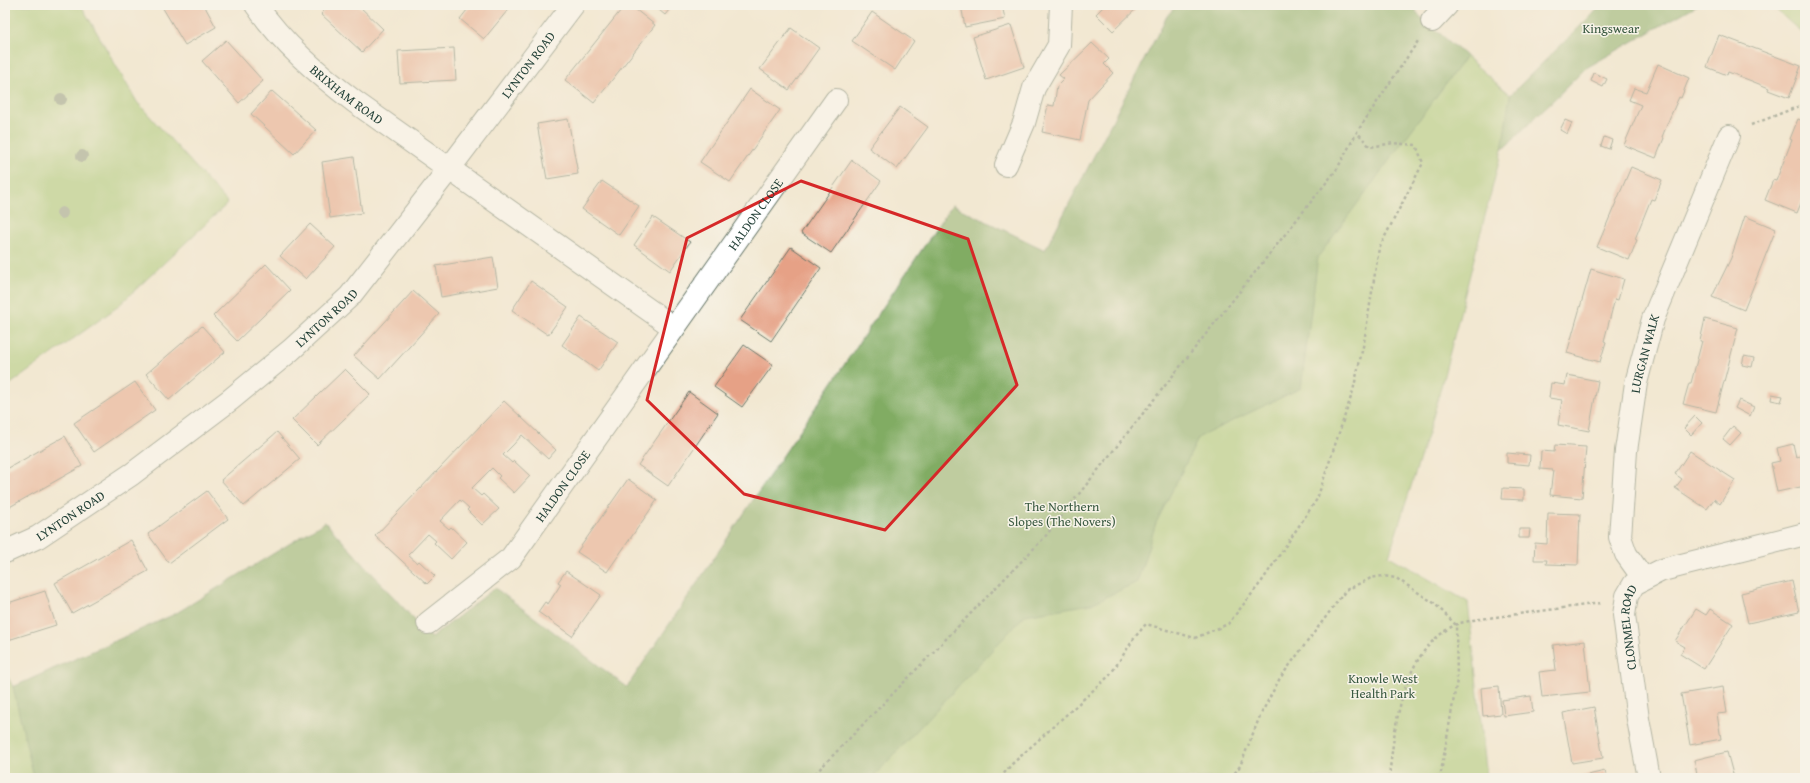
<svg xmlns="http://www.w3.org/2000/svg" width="1810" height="783" viewBox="0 0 1810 783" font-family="'Gentium Book Plus',serif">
  <rect width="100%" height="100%" fill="#f7f3e8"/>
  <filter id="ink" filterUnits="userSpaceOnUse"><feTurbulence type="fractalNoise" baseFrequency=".025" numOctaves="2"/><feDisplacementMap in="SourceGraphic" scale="8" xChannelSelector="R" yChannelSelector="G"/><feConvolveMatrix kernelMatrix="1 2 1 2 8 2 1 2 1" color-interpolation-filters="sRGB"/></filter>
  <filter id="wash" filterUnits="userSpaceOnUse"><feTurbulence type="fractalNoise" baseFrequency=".012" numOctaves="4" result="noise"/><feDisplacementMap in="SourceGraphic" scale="16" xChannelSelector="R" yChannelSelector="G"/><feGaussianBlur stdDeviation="0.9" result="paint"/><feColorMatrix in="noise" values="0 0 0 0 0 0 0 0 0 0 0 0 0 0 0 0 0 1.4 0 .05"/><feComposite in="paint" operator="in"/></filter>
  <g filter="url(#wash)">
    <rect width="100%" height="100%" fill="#f2e8d2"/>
    <!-- green -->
    <path fill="#a2c872" stroke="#608253" d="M5 5H81L137 102 228 203 116 308 5 388Z
      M1177 5H1422L1415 12 1510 95 1602 5H1697L1586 68 1502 150 1434 414 1389 556 1468 602 1487 778H5V671L13 687 175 614 325 522 431 638 495 588 627 687 952 205 1045 250 1167 16Z
      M1771 5H1805V36Z"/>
    <!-- forest -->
    <path fill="#81ac64" stroke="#50744c" d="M1177 5H1422L1415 12 1466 56 1318 257 1301 388 1199 437 1156 523 1137 582 1091 604 1025 615 872 778H34L13 687 175 614 325 522 431 638 495 588 627 687 952 205 1045 250 1167 16Z
      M1602 5H1697L1586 68 1502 150 1510 95Z"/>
    <g id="blocks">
      <!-- building -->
      <path fill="#e6a186" d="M161 5H204L216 27 185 45Z
        M330 5H358L383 29 362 52 321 14Z
        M471 5H512L484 39 460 19Z
        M625 5H630L655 25 594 103 565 80Z
        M653 5H673L665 15Z
        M961 5H1002L1005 19 965 27Z
        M1105 5H1140L1113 31 1096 14Z
        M872 12 914 41 895 70 852 41Z
        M1011 25 1024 67 986 80 973 37Z
        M791 28 819 48 789 90 760 69Z
        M1719 35 1801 66 1789 98 1768 90 1769 88 1749 80 1728 72 1727 75 1707 67Z
        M226 40 263 81 239 103 202 61Z
        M1092 43 1109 59 1104 64 1113 73 1088 100 1080 140 1042 132 1048 105 1054 106 1057 86 1064 79 1059 75Z
        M454 48 456 80 400 83 398 51Z
        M1658 64 1689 78 1681 98 1679 97 1670 117 1662 137 1664 138 1656 158 1624 145 1641 105 1629 100 1634 88 1646 92Z
        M1594 73 1607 79 1603 87 1591 81Z
        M750 89 780 110 730 182 700 162Z
        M272 91 316 130 294 154 251 114Z
        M900 107 928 127 897 169 869 148Z
        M568 119 578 174 547 179 537 124Z
        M1798 119 1805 122V193L1797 213 1765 200 1773 180 1776 181 1792 140 1790 139Z
        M1565 120 1572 123 1567 134 1560 130Z
        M1604 137 1612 140 1609 149 1601 146Z
        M354 157 362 213 330 218 322 162Z
        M852 160 881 181 831 253 801 233Z
        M1631 167 1662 180 1654 200 1651 199 1635 239 1637 240 1629 260 1597 247Z
        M602 181 639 206 619 235 582 209Z
        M1745 216 1776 229 1744 310 1712 297 1731 258Z
        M653 217 690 242 670 271 634 245Z
        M310 224 335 247 306 279 280 256Z
        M791 247 821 268 771 341 740 320Z
        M493 257 498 287 441 297 436 266Z
        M266 264 290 290 237 341 213 316Z
        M1591 269 1624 279 1618 300 1615 299 1604 341 1606 342 1600 362 1567 353Z
        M531 281 568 307 548 335 512 310Z
        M413 291 439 314 380 379 354 356Z
        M581 317 618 342 598 371 562 345Z
        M1705 319 1738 328 1716 412 1683 404 1689 383H1691L1702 341H1700Z
        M202 326 225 352 169 400 146 374Z
        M744 345 773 365 742 407 714 387Z
        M1744 356 1754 358 1752 367 1742 365Z
        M345 369 370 394 317 445 292 420Z
        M1567 375 1598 381 1589 431 1558 425 1562 400 1549 398 1551 383 1565 385Z
        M135 382 155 410 94 452 74 423Z
        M689 392 718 413 668 486 638 465Z
        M1772 394 1783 396 1781 402 1771 400Z
        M1739 400 1754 407 1750 416 1735 408Z
        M504 401 556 450 548 459 522 435 514 444 503 455 512 463 514 461 530 476 514 493 498 478 500 476 492 468 472 488 481 496 483 494 499 509 482 525 467 510 469 508 460 500 440 521 449 529 451 527 467 542 451 559 434 543 436 541 428 534 408 555 417 563 419 561 435 576 427 584 375 536Z
        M1695 416 1702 423 1691 435 1684 428Z
        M1733 426 1741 433 1730 445 1723 439Z
        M277 432 300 459 244 506 221 480Z
        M65 436 82 466 6 509 5 470Z
        M1793 444 1796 457 1805 455V486L1777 492 1771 463 1780 461 1777 448Z
        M1555 445 1586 447 1582 498 1550 495 1553 470 1540 469 1541 451 1554 452Z
        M1690 451 1735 480 1720 504 1714 499 1707 509 1675 488 1682 479 1675 474Z
        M1507 453 1530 455 1529 465 1507 463Z
        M628 479 657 500 607 572 577 552Z
        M1503 488 1524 489V500L1502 499Z
        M207 491 228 519 169 563 148 534Z
        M1548 513 1580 514 1578 565 1546 564 1547 560H1534L1535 543 1547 544Z
        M1519 529H1530L1529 538H1519Z
        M131 540 148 571 72 613 55 583Z
        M566 571 601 595 572 636 538 612 545 602 548 604 561 584 558 582Z
        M1792 581 1799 612 1748 623 1741 593Z
        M45 591 56 625 5 641V604Z
        M1696 609 1706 615 1710 609 1733 624 1704 669 1680 654 1685 647 1675 641Z
        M1585 641 1590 692 1542 697 1539 672 1556 670 1553 645Z
        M1499 686 1501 714 1483 716 1481 688Z
        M1723 687 1727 713 1717 714 1721 739 1690 745 1681 694Z
        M1531 696 1533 712 1504 716 1502 700Z
        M1594 707 1603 758 1572 763 1563 713Z
        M1727 752 1734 778H1698L1694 760Z
        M1605 771 1607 778H1579V777Z"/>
    </g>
  </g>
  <g filter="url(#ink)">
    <use href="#blocks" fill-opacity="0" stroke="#69796b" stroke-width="1"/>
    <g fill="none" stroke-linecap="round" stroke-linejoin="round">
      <!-- minor casing -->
      <g stroke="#69796b" stroke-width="24">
        <g id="minor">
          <path id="s1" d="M256 5C283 44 317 73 355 102L673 327"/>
          <path d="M1432 21 1447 5"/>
          <path d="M1006 165 1024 123 1034 88 1059 45 1061 5"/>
          <path id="s2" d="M5 552 38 537 132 474 230 400 291 350 350 296 449 169 573 5"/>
          <path id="s3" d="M1643 578 1626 554 1620 537 1626 451 1636 383 1653 319 1729 136"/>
          <path id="s4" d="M428 623 511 558 836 100"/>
          <path id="s5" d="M1649 778 1638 719 1624 615 1627 596 1634 584 1662 570 1805 534"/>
        </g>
      </g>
      <!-- path -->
      <path stroke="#69796b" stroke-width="2.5" stroke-dasharray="3 3" stroke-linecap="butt" d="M1751 125 1805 104
        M811 778 1044 538 1337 169 1357 132 1418 41
        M1000 778 1012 764 1110 675 1135 637 1146 624 1195 638 1228 624 1262 581 1317 499 1353 391 1364 342 1379 248 1423 163 1416 145 1393 143 1370 147 1357 132
        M1231 778 1240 766 1260 716 1280 678 1346 590 1371 578 1383 576 1396 578 1434 603 1456 625 1457 680 1440 778
        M1389 778C1395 725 1401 652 1455 625 1461 622 1467 622 1473 620L1601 603"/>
      <!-- minor -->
      <use href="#minor" stroke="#fff" stroke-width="22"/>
    </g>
    <!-- trees -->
    <g fill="#8c9982">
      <circle cx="61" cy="99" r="6"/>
      <circle cx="82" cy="156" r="6"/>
      <circle cx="62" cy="213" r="6"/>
    </g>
  </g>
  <!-- marked area -->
  <path d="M0 0H1810V783H0ZM801 181 968 239 1017 385 885 530 744 494 647 400 687 238Z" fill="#f2e8d2" fill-opacity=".55" fill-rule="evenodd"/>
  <path fill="none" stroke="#d62828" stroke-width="3" stroke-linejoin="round" d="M801 181 968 239 1017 385 885 530 744 494 647 400 687 238Z"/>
  <g text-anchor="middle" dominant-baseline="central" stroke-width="3" stroke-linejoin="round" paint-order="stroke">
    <!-- park labels -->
    <g font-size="13" fill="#395940" stroke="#f7f3e8">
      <text x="1611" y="28">Kingswear</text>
      <text x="1062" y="506">The Northern<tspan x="1062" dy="15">Slopes (The Novers)</tspan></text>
      <text x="1383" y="678">Knowle West<tspan x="1383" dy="15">Health Park</tspan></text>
    </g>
    <!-- street labels -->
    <g font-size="13" fill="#1f3d34" stroke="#f7f3e8">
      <text stroke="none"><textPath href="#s2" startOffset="723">LYNTON ROAD</textPath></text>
      <text stroke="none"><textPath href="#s1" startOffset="128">BRIXHAM ROAD</textPath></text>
      <text stroke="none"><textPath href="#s4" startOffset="527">HALDON CLOSE</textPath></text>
      <text stroke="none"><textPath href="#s2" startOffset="399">LYNTON ROAD</textPath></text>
      <text stroke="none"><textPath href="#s3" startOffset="233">LURGAN WALK</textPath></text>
      <text stroke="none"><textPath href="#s4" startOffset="194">HALDON CLOSE</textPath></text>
      <text stroke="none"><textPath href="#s2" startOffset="75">LYNTON ROAD</textPath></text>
      <text stroke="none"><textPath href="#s5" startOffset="153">CLONMEL ROAD</textPath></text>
    </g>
  </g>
  <!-- margin -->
  <rect width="1810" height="783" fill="none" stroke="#f7f3e8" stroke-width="20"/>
</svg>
